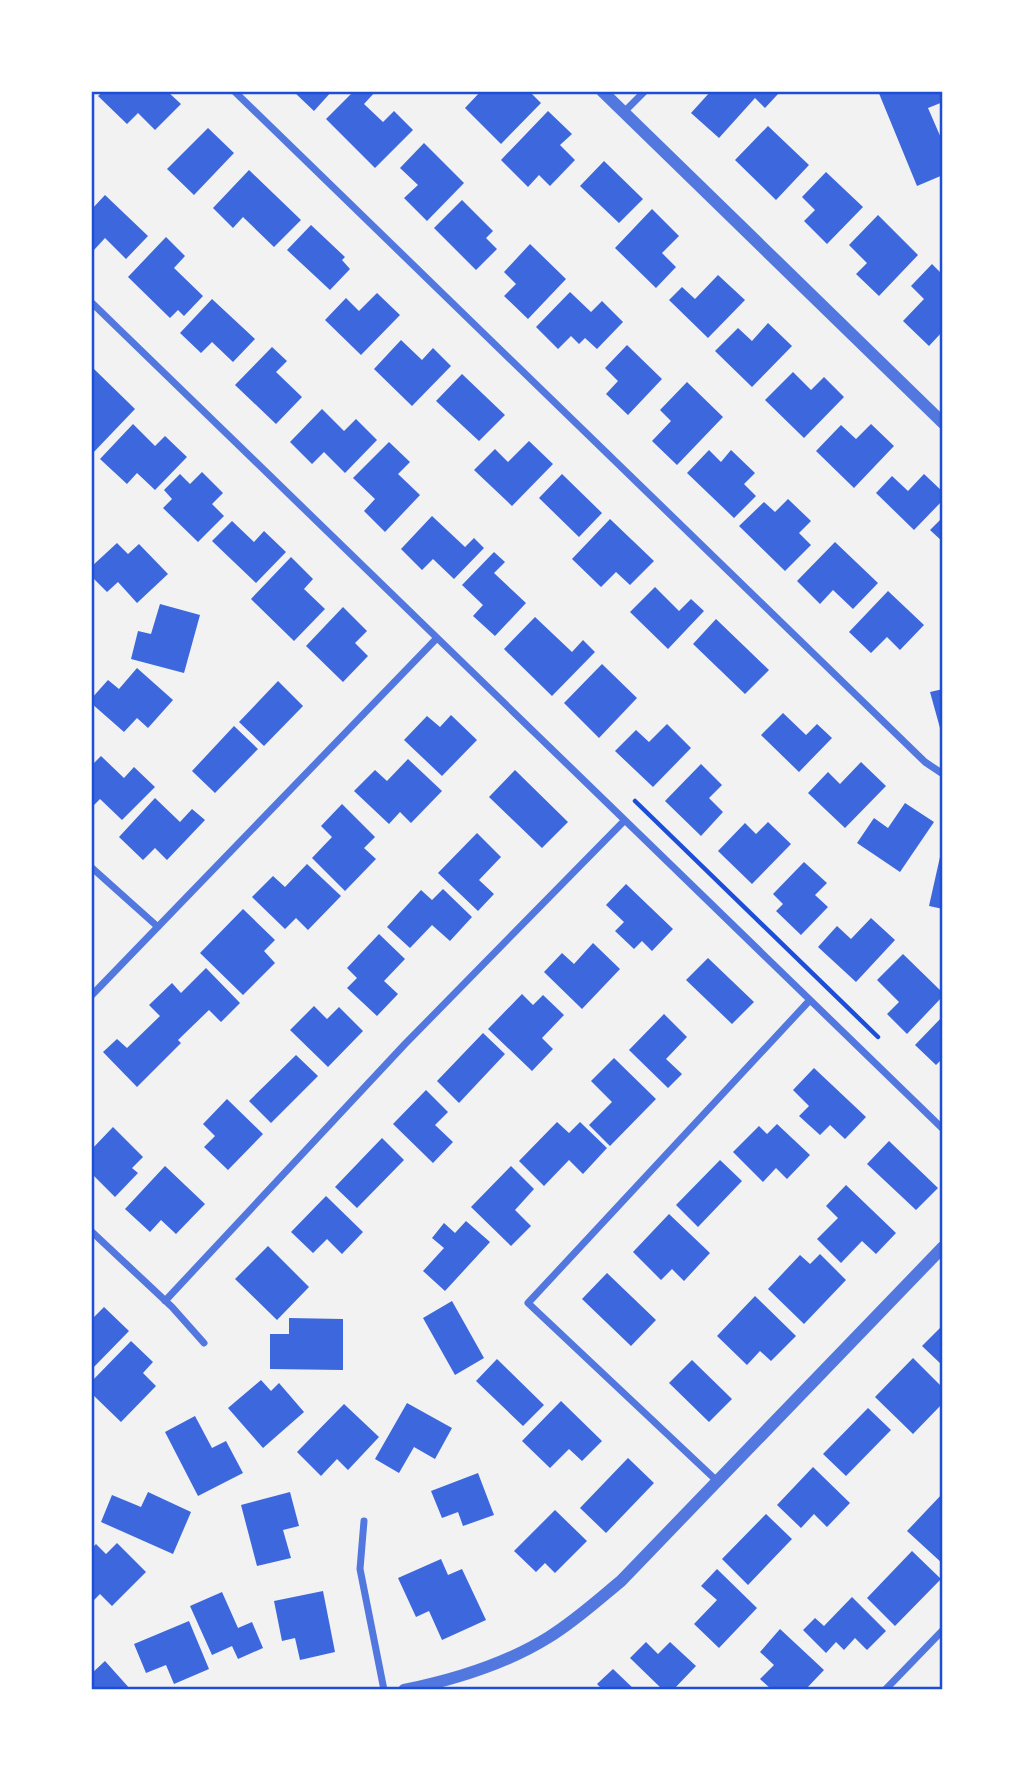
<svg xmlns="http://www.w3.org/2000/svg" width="1034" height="1781" viewBox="0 0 1034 1781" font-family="Rubik,sans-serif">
  <rect width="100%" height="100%" fill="#f2f2f2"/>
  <!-- building -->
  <path fill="#3d67dc" d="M103 91H167L181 104 155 130 138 113 127 124 98 96Z
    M293 91H332L314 111Z
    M354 91H376L364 104 383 122 394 111 413 130 375 168 326 119Z
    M481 91H529L541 103 501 144 465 108Z
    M711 91H774L778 94 765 108 755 98 719 138 691 113Z
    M878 91H943V102L928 108 941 138 943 137V175L917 186Z
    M548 111 572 134 560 145 575 160 550 186 539 175 528 187 501 160Z
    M768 126 809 165 776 200 735 160Z
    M208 128 234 153 194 195 167 169Z
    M424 143 464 183 427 221 404 198 418 185 400 168Z
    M604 161 643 199 619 223 580 186Z
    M249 170 301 220 274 247 243 217 233 228 213 208Z
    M826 172 863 207 827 244 804 221 815 210 802 197Z
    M105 195 148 236 126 259 105 238 94 250 91 247V210Z
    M462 200 493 231 486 238 497 249 476 270 434 228Z
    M652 209 679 236 662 253 676 267 656 288 615 248Z
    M878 215 918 255 879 296 856 274 867 263 849 245Z
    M311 225 345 257 342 260 350 269 330 290 287 250Z
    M166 237 185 256 174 268 203 296 184 316 178 310 170 318 128 277Z
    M530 244 566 279 528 319 504 296 516 284 504 272Z
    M932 264 943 275V331L929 346 903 321 924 299 911 286Z
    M718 275 745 300 708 338 669 300 682 287 695 299Z
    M570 292 591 312 602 301 623 322 597 349 585 338 579 344 571 336 558 349 536 327Z
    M377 293 400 315 361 355 325 320 346 298 359 311Z
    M212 299 255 339 233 362 212 342 201 353 180 333Z
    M768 323 792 346 752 387 715 351 738 328 752 341Z
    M401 340 422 360 433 348 451 366 412 406 374 369Z
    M627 345 662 379 628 415 606 394 618 381 605 368Z
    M272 347 287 361 276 372 302 397 276 424 235 385Z
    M94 369 135 409 91 455V372Z
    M793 372 811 390 824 377 844 397 804 438 765 400Z
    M462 374 505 415 479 441 436 401Z
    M687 382 723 417 677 465 652 441 671 421 660 410Z
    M322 409 344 431 356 419 377 440 345 473 324 452 312 464 290 442Z
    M133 424 155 446 165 436 187 457 155 490 137 473 127 484 100 459Z
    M871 424 894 446 854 488 816 451 841 425 856 439Z
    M529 441 553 464 512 506 474 470 495 449 508 462Z
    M389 442 410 462 398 474 420 495 385 532 364 511 375 499 353 478Z
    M709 450 721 462 731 450 755 473 744 484 756 496 734 518 687 473Z
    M202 472 223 493 212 504 224 516 198 542 163 508 172 499 164 490 180 474 190 484Z
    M562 474 602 513 579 537 539 498Z
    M924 474 943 492V500L914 530 876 493 892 476 908 491Z
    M788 499 811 521 799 533 811 545 785 571 739 526 764 502 775 512Z
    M432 516 465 547 474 538 484 548 454 579 433 559 422 570 401 549Z
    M943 517V542L930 530Z
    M610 519 654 561 630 585 616 572 601 587 572 559Z
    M232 521 254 542 264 531 286 552 256 583 212 541Z
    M835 542 878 583 853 609 833 590 820 604 797 581Z
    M117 543 128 554 139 544 168 574 137 603 118 582 107 592 91 576V567Z
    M494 552 505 562 494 573 526 603 495 636 473 616 483 605 462 585Z
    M291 557 313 579 304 589 325 609 294 641 251 599Z
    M655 587 679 611 691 599 704 611 668 649 630 612Z
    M888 591 924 625 900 650 887 637 871 653 849 632Z
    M160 604 200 615 184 673 131 659 138 631 151 634Z
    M343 607 367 631 355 643 368 656 343 682 306 646Z
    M535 617 572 652 583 640 595 652 552 696 504 649Z
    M716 619 769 670 745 694 693 644Z
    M602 664 637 698 599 738 564 703Z
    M137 668 173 700 148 728 137 718 124 732 91 703V699L108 680 119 689Z
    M278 681 303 706 264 746 239 722Z
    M943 689V727L940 728 930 692Z
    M783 713 806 735 817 724 832 738 799 772 761 735Z
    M451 715 477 740 442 776 404 740 427 716 440 727Z
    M667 724 691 748 653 787 615 751 636 730 649 742Z
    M234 726 258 749 215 793 192 771Z
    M101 756 124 778 134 767 155 787 122 820 100 799 91 808V766Z
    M408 759 442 791 411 823 400 812 389 824 354 791 375 770 387 781Z
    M861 762 886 786 845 828 808 793 828 772 840 784Z
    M701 764 722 785 709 798 723 812 701 836 665 801Z
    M515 770 568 822 542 848 489 797Z
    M155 798 180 822 192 809 205 820 167 860 155 848 143 860 119 837Z
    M905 803 934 822 900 872 857 843 874 818 888 828Z
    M342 804 375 837 364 848 376 859 345 891 312 858 332 837 321 826Z
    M768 822 791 844 752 884 718 851 745 823 756 834Z
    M477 833 501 857 479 880 494 894 478 911 438 873Z
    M942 848H943V909L929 906Z
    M804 862 827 883 815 895 828 907 801 935 776 911 783 904 773 894Z
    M307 864 341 896 308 930 296 918 285 929 252 897 273 876 285 887Z
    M626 884 673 929 652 951 642 941 634 949 615 931 624 922 606 905Z
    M443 889 472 917 450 941 432 925 410 948 387 927 421 890 432 900Z
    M243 909 275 940 264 951 275 963 243 995 200 953Z
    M871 918 895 940 856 982 818 947 837 926 851 939Z
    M379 934 405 959 384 981 398 994 377 1016 347 988 357 978 347 968Z
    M593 943 620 969 582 1009 544 972 562 953 574 964Z
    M903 954 943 993V996L907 1034 887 1014 899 1002 877 980Z
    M708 958 754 1002 732 1024 686 980Z
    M206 968 240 1003 221 1022 209 1010 178 1040 181 1043 137 1087 103 1052 117 1039 127 1048 160 1016 149 1005 172 983 181 993Z
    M522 994 533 1005 543 995 564 1015 542 1038 553 1049 532 1071 488 1029Z
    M314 1006 327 1019 339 1007 363 1031 328 1067 290 1030Z
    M664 1014 687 1037 666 1059 682 1074 668 1088 629 1050Z
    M943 1016V1058L936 1065 915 1045Z
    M483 1033 505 1054 459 1103 437 1081Z
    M296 1055 318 1076 271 1123 249 1101Z
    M614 1058 656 1099 610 1146 589 1125 612 1102 591 1081Z
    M814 1068 866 1117 845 1139 830 1125 820 1135 799 1116 809 1106 793 1090Z
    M426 1090 448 1112 435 1125 453 1142 433 1163 393 1124Z
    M227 1099 263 1134 228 1170 204 1147 215 1136 203 1124Z
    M557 1122 569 1133 580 1122 607 1148 583 1174 569 1160 544 1186 519 1161Z
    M777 1124 810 1155 787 1179 776 1168 763 1182 733 1152 759 1126 767 1134Z
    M113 1127 143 1157 132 1168 138 1173 115 1197 91 1173V1150Z
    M382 1138 404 1160 357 1208 335 1187Z
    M889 1141 938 1188 916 1210 867 1164Z
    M720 1160 742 1181 698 1227 676 1205Z
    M165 1166 205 1204 176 1234 161 1220 150 1232 125 1209Z
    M511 1166 534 1189 515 1210 531 1226 511 1246 471 1207Z
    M846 1185 896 1233 876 1254 862 1241 841 1263 817 1239 838 1218 826 1206Z
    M326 1196 363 1232 342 1254 327 1239 313 1253 291 1232Z
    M669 1214 710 1253 684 1281 672 1269 661 1280 633 1252Z
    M466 1221 490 1242 445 1291 423 1271 444 1248 432 1238 444 1223 455 1233Z
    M268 1246 309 1287 277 1320 235 1279Z
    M820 1254 846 1280 804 1324 768 1289 800 1255 810 1264Z
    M607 1273 656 1320 631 1346 582 1299Z
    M755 1296 796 1336 771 1361 760 1351 747 1365 717 1336Z
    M452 1301 484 1358 455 1375 423 1318Z
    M104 1307 129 1331 91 1370V1316L93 1318Z
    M289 1318 343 1319V1370L270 1369V1334H289Z
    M943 1325V1366L922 1346Z
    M131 1341 153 1362 143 1373 156 1386 121 1422 91 1393V1382Z
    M913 1358 943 1388V1403L913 1434 875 1397Z
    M497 1359 544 1405 523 1426 476 1381Z
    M692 1360 732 1399 709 1422 669 1383Z
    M261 1380 271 1391 279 1383 304 1412 263 1448 228 1408Z
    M561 1401 602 1441 582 1461 569 1449 550 1468 522 1441Z
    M407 1403 452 1428 435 1459 414 1447 399 1473 375 1459Z
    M344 1404 379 1437 348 1470 337 1459 321 1476 297 1452Z
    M868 1408 891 1430 846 1476 823 1454Z
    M195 1416 212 1448 226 1441 243 1473 198 1496 165 1432Z
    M628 1458 654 1483 606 1533 580 1508Z
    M813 1467 850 1503 827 1527 814 1514 801 1528 777 1505Z
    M478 1473 494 1515 463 1526 458 1512 442 1518 431 1491Z
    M148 1492 191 1512 173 1554 101 1522 112 1495 141 1507Z
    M290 1492 299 1526 283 1530 291 1558 257 1566 241 1505Z
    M943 1493V1564L907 1531Z
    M555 1510 587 1541 555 1573 545 1563 536 1572 514 1551Z
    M766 1514 792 1539 748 1585 722 1559Z
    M117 1543 146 1572 112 1606 100 1594 91 1603V1549L96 1544 106 1554Z
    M912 1551 941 1579 895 1626 867 1598Z
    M441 1559 448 1575 462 1569 486 1620 442 1640 429 1611 416 1617 398 1578Z
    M717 1569 757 1608 719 1648 694 1624 717 1600 701 1586Z
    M323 1591 335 1652 300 1660 295 1638 282 1641 274 1601Z
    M222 1592 238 1628 252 1622 263 1648 238 1659 232 1646 212 1655 190 1606Z
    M852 1597 886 1631 867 1650 855 1638 844 1650 836 1642 826 1653 803 1630 815 1618 824 1626Z
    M189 1621 209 1669 174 1684 166 1665 146 1673 134 1644Z
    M780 1629 824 1670 805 1690H772L760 1679 774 1665 760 1652Z
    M646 1642 658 1654 670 1642 696 1666 673 1690H663L630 1658Z
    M105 1661 131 1690H91V1674Z
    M613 1669 635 1690H603L597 1684Z"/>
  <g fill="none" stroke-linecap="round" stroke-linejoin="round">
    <!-- path -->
    <path stroke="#1d4ed8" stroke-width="4.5" d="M635 801 878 1037"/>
    <!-- minor -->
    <path stroke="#5277de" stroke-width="7" d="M234 91 925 762 943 774
      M624 112 645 91
      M91 302 943 1129
      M91 867 158 927
      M91 996 437 638
      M91 1231 172 1307 204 1343
      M165 1301 405 1044 624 821
      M717 1481 528 1303 810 1000
      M364 1521 360 1569 384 1690
      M885 1690 943 1630"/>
    <!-- tertiary -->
    <path stroke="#5277de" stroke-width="12" d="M602 91 943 423
      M404 1690C453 1680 506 1664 549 1637 575 1621 598 1600 621 1581L943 1247"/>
  </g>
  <!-- border -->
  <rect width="1034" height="1781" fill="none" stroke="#ffffff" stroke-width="186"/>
  <rect x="93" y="93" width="848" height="1595" fill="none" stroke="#1d4ed8" stroke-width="2.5"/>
</svg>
